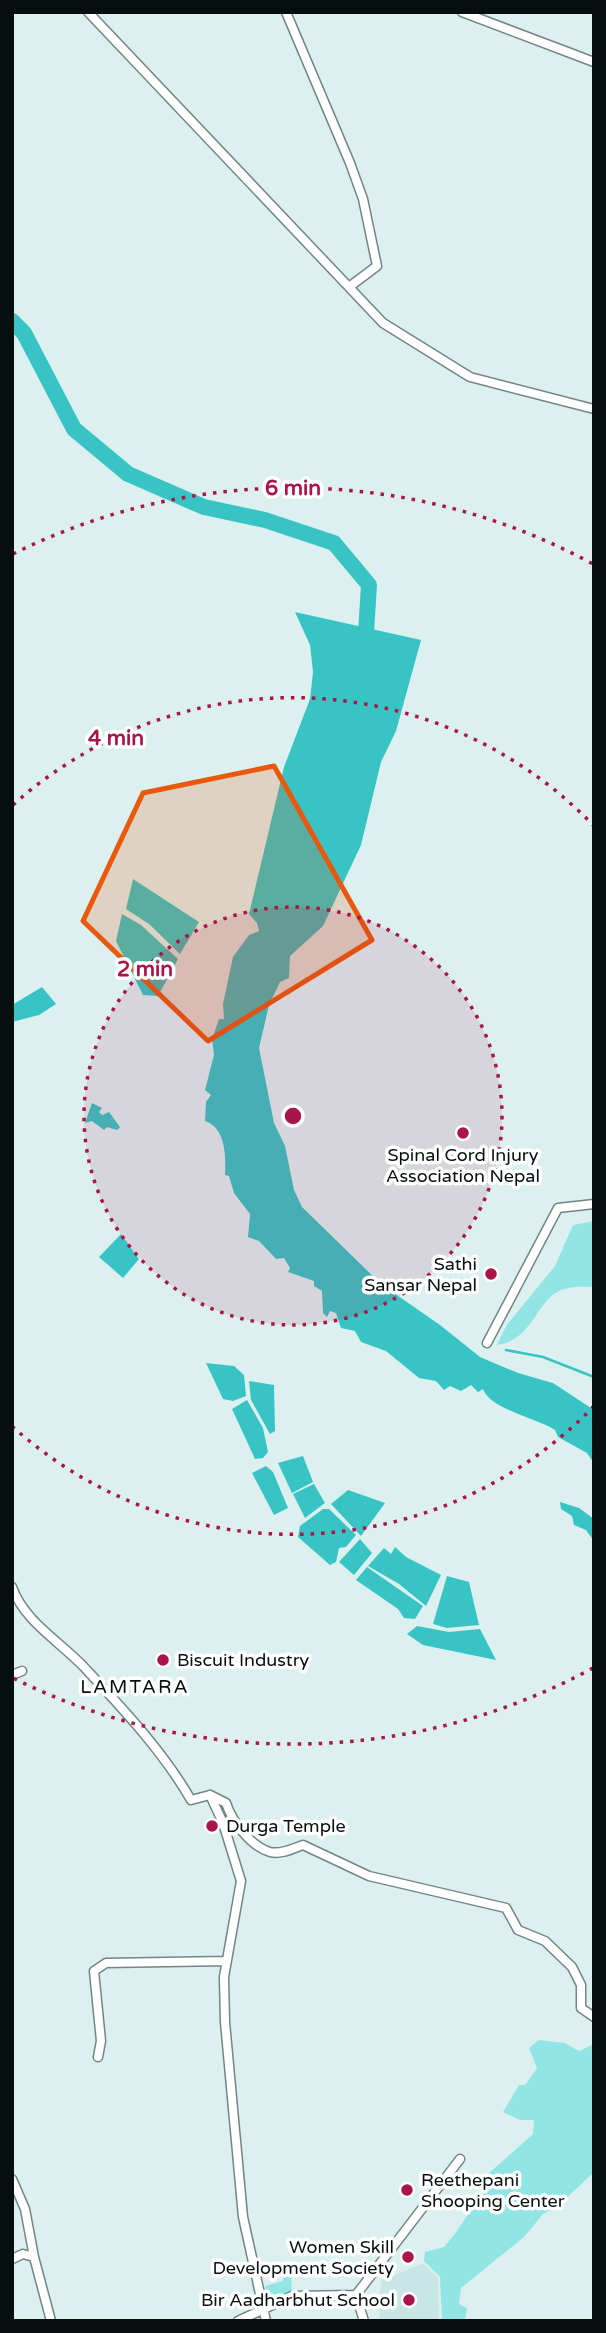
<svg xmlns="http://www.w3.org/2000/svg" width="606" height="2333" viewBox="0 0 606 2333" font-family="'Varela Round',sans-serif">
  <rect width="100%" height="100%" fill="#dcf0f0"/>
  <!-- built -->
  <path fill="#c8e6e6" d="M423 2263 438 2278 439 2321 379 2319 381 2281Z"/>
  <!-- green -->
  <path fill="#91e5e5" d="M594 1221V1287C585 1287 574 1286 565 1289 536 1296 535 1340 497 1345L506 1326 555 1266 573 1225Z
    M539 2040 565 2043 579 2051 594 2044V2172L559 2205 543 2214 524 2237 461 2288 459 2304 467 2308 465 2321H442L440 2277 424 2261 425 2252 444 2247 454 2235 484 2191 489 2173 533 2134 534 2120H520L503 2112 519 2085H525L537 2068 529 2048Z
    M291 2275 292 2294 267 2296 265 2286 283 2281V2276Z"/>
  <!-- water -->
  <path fill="#38c4c5" d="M295 612 421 640 396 731 381 762 361 845 323 926 290 956 289 978 280 982 269 1005 259 1048 274 1123 285 1146 294 1190 302 1207 381 1284 440 1325 480 1357 518 1373 553 1383 594 1410V1463L587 1453 558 1437 555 1430C536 1418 490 1409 483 1389L478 1392 471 1385 461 1391 450 1386 444 1390 436 1381 419 1378 386 1351 361 1342 355 1331 341 1328 336 1313 330 1311 327 1317 323 1313 322 1291 314 1286V1281L288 1272 290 1268 284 1258 276 1259 259 1241 248 1237 250 1214 234 1193 229 1176 225 1175C226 1157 226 1128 205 1121L206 1102 211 1095 205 1090 214 1055 212 1039 219 1019H224L223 1004 233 957 249 935 259 931 257 923 249 914 284 767 310 699 313 672 310 645Z
    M133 879 199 922 180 954 149 924 126 909Z
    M122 914 141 925 178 959 158 996 143 995 116 941Z
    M42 987 56 1004 39 1015 12 1022V1005Z
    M92 1103 102 1108 99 1112 102 1115 109 1112 120 1127 117 1130 107 1127 104 1130 92 1121 85 1123Z
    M121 1234 139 1259 123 1278 99 1257Z
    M206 1363 234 1366 244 1375 246 1396 233 1401 223 1399Z
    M249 1381 274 1385 275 1431 270 1434 251 1400Z
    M247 1400 263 1428 268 1452 263 1458 255 1459 232 1409Z
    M303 1456 313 1482 292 1493 278 1463Z
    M266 1466 273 1472 288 1508 274 1515 252 1473Z
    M314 1484 325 1503 305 1518 293 1494Z
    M348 1490 385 1503 361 1536 331 1504Z
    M560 1502 579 1508 594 1519V1541L586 1530 574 1525 572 1516 561 1509Z
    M323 1509H329L356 1535 346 1547 339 1548 336 1562 330 1565 298 1537 300 1526Z
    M360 1539 372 1553 354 1575 339 1562Z
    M395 1547 406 1557 441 1575 426 1606 399 1584 368 1566 384 1548 391 1554Z
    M367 1567 423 1606 415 1619 404 1618 398 1609 356 1580Z
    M447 1576 469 1582 479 1625 447 1628 433 1624Z
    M417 1626 449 1632 480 1629 496 1660 423 1645 407 1634Z"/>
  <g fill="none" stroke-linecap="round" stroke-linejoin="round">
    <!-- stream -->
    <path stroke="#38c4c5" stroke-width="2.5" d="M506 1350 543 1357 594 1377"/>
    <!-- river -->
    <path stroke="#38c4c5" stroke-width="16" d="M12 321 24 333 74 429 128 474 204 507 265 520 334 543 369 585 365 648"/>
    <!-- minor casing -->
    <g stroke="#738585" stroke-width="11">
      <path id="minor" d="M88 12 383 323 470 377 594 409
        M286 12 350 163 363 199 377 266 349 287
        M462 12 594 62
        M487 1343 558 1208 594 1204
        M12 1587C24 1621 59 1641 83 1666 121 1707 163 1751 191 1800L210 1795 223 1823 241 1881 224 1977 225 2022 243 2217 266 2321
        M12 1675 22 1671
        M210 1795 226 1803C232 1821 250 1846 270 1852 281 1855 294 1848 303 1845L369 1876 506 1908 518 1930 545 1941 572 1967 581 1985V2008L594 2017
        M98 2057 101 2041 94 1971 106 1963 227 1961
        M12 2179 25 2209 34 2257
        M12 2259 23 2254 34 2257 51 2321
        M356 2295 460 2159
        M238 2321 292 2296 356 2295 364 2321"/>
    </g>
    <!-- minor -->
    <use href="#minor" stroke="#fff" stroke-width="8"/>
  </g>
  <!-- marked area -->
  <path fill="#e8590c" fill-opacity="0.2" stroke="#e8590c" stroke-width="5" stroke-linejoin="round" d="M274 766 372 940 208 1041 83 921 143 793Z"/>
  <!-- distance rings -->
  <circle cx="293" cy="1116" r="209" fill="#aa1547" fill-opacity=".12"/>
  <g fill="none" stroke="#aa1547" stroke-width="3.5" stroke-dasharray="3.5 7">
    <circle cx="293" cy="1116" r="209"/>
    <path d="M594 1406A418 418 0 0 1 13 1427M13 805A418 418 0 0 1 594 826"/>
    <path d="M593 1668A628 628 0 0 1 13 1678M13 554A628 628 0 0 1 593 564"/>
  </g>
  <!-- markers -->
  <g fill="#aa1547" stroke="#fff" stroke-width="2.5">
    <circle cx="463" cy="1133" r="7"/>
    <circle cx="491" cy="1274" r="7"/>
    <circle cx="163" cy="1660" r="7"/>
    <circle cx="212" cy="1826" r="7"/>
    <circle cx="407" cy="2190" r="7"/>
    <circle cx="408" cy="2257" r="7"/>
    <circle cx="409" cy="2300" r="7"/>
  </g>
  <g text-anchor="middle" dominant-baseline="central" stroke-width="7" stroke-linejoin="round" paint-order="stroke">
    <!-- poi labels -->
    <g font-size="18" fill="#070e0e" stroke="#fff" text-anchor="end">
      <text x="463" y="1155" text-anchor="middle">Spinal Cord Injury<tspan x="463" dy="21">Association Nepal</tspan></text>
      <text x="477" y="1264">Sathi<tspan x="477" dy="21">Sansar Nepal</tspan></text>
      <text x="177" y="1660" text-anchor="start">Biscuit Industry</text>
      <text x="226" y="1826" text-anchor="start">Durga Temple</text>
      <text x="421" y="2180" text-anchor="start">Reethepani<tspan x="421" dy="21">Shooping Center</tspan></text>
      <text x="394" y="2247">Women Skill<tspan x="394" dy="21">Development Society</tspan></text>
      <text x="395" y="2300">Bir Aadharbhut School</text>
    </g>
    <!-- neighbourhood labels -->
    <g font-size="19" letter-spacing="2" fill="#070e0e" stroke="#fff">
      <text x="135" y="1687">LAMTARA</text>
    </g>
  </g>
  <circle cx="293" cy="1116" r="10" fill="#aa1547" stroke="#fff" stroke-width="3.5"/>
  <g font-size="21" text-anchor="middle" font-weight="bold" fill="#aa1547" stroke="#fff" stroke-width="7" stroke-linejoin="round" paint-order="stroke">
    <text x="293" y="495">6 min</text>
    <text x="116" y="745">4 min</text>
    <text x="145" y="976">2 min</text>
  </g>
  <!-- border -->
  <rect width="606" height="2333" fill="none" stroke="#070e0e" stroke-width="28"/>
</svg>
